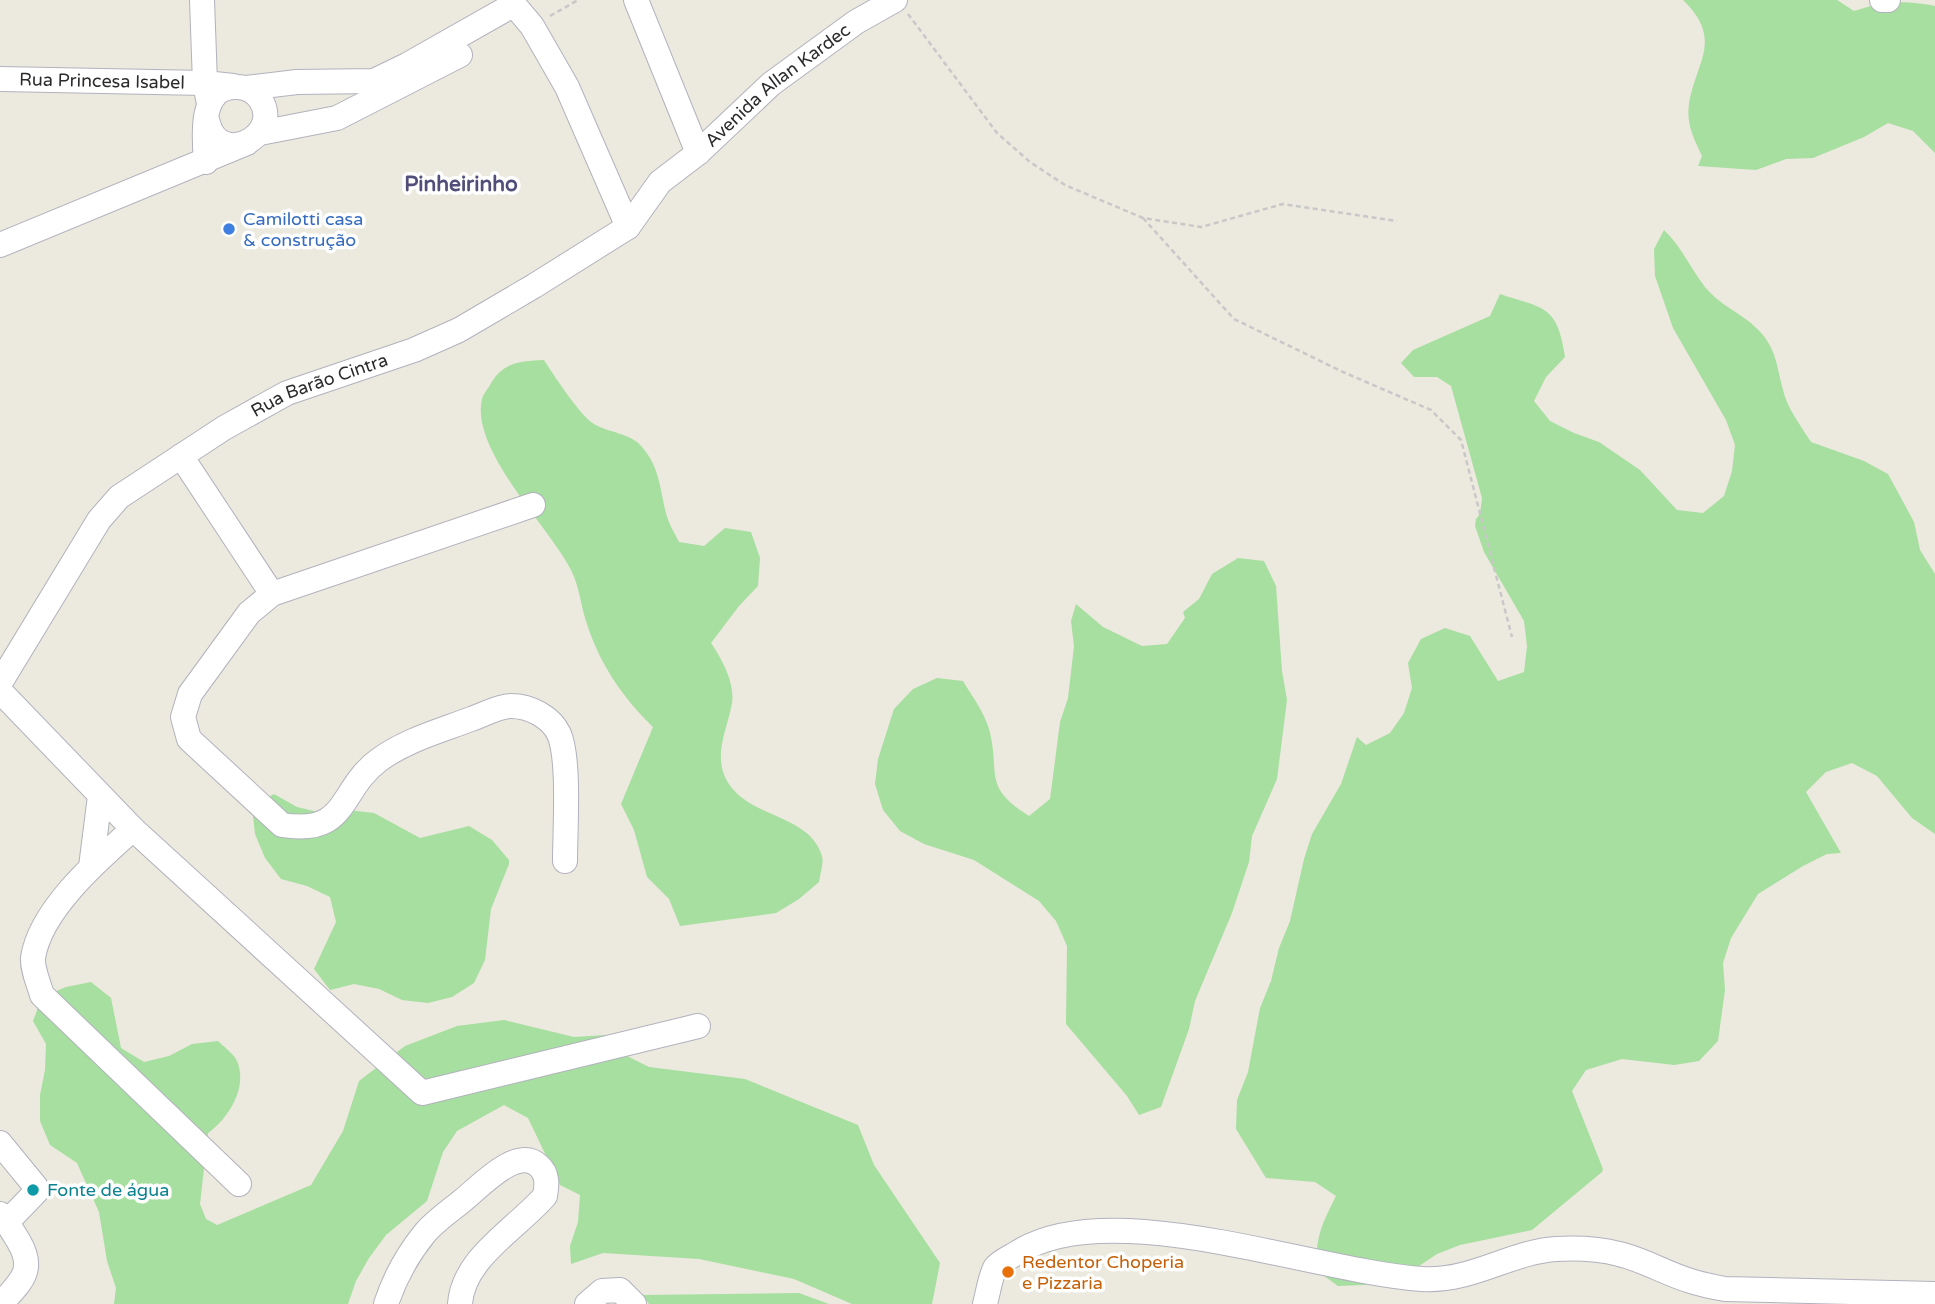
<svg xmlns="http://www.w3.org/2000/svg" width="1935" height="1304" viewBox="0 0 1935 1304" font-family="'Varela Round',sans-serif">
  <rect width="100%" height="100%" fill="#ece9de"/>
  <!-- green -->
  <path fill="#a6df9f" d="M1683 0H1837L1854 11C1886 1 1902 0 1935 6V153L1913 131 1888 123 1864 137 1813 158 1786 159 1756 170 1698 166 1702 156C1694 139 1686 124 1689 104 1696 61 1724 40 1683 0Z
    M1664 230C1682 247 1690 268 1705 287 1724 310 1748 314 1766 339 1777 355 1778 372 1783 390 1787 408 1801 426 1811 442L1864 461 1888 474 1914 522 1920 550 1935 574V834L1912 818 1877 776 1852 763 1826 772 1806 792 1841 853 1827 854 1803 866 1758 894 1731 938 1723 963 1725 990 1718 1041 1699 1061 1674 1065 1622 1059 1586 1070 1572 1091 1603 1169 1602 1172 1532 1230 1460 1245 1437 1254 1416 1268 1364 1285 1338 1286 1317 1271C1315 1238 1321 1226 1336 1196L1315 1182 1266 1178 1236 1129 1237 1100 1248 1072 1260 1008 1271 981 1279 948 1290 921 1304 859 1312 834 1341 784 1357 737 1366 745 1390 733 1404 713 1412 688 1408 663 1421 639 1445 628 1470 636 1498 681 1524 672 1527 646 1524 621 1484 552 1475 526 1476 519 1480 514 1482 498 1451 386 1437 377H1414L1401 363 1413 350 1490 316 1500 294C1545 309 1557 305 1565 357L1546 377 1534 401 1550 421 1574 433 1599 442 1640 470 1677 510 1703 513 1724 496 1732 471 1735 445 1726 420 1673 328 1655 276 1654 249Z
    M544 360C553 374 581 417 594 424 609 433 631 433 642 447 661 469 660 492 667 517 670 526 675 534 679 542L704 546 725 528 751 532 760 558 758 586 739 606 711 643C722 659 735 683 732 703 728 727 714 752 725 777 744 819 809 812 822 856 824 862 820 875 819 882L799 899 776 913 680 926 669 899 647 877 634 830 621 804 653 727C622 697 599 663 586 621 580 602 580 589 571 570 549 527 470 449 482 399 483 394 488 389 490 385 502 362 521 361 544 360Z
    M1238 558 1264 561 1276 586 1282 671 1287 700 1277 779 1252 836 1249 862 1232 913 1195 1001 1189 1029 1161 1107 1139 1115 1127 1096 1066 1024 1067 946 1056 921 1039 901 974 860 924 844 900 831 883 810 875 784 878 759 894 709 913 689 937 678 963 681C972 696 984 712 989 729 1001 773 981 786 1029 816L1050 799 1060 722 1068 698 1074 646 1071 621 1076 604 1103 627 1142 646 1167 644 1185 618 1183 612 1199 599 1212 574Z
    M274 794 297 807 322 813 348 810 374 813 420 838 469 826 492 840 509 860V864L491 909 485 960 474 983 452 997 428 1003 402 1000 379 989 354 984 330 990 314 969 336 922 330 897 307 886 281 879 265 858 255 834 252 807Z
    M91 982 111 998 121 1048 144 1062 169 1056 192 1044 218 1041C224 1047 234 1054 237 1061 248 1087 229 1118 208 1133L200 1204 206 1219 217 1225 311 1185 343 1131 359 1081 405 1046 457 1026 504 1020 574 1037 606 1035 621 1053 649 1067 745 1079 858 1125 874 1165 940 1263 932 1304H852L794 1279 699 1259 603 1253 571 1264 570 1246 578 1222 580 1195 560 1185 528 1118 504 1105 457 1131 443 1152 427 1201 386 1235 369 1258 356 1281 348 1304H114L116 1288 107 1261 99 1212 77 1163 50 1145 40 1121V1095L45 1070 46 1044 33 1021 42 997 66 987Z
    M799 1293 829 1304H649L642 1295Z"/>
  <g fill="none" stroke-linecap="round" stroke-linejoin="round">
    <!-- minor casing -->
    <g stroke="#b2b2be" stroke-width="26">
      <g id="minor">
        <path d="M202 0 205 83 208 99"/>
        <path d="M510 0 532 26 567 87 628 227"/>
        <path d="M636 0 698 153"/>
        <path d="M1882 0H1888"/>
        <path id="s1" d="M0 79 205 83 233 86"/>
        <path d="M246 88 297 82 374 81 407 65 513 5"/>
        <path d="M260 133 337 118 460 55"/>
        <path d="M206 162C204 137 199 85 237 87 246 87 254 91 260 99 282 132 230 163 212 133 209 128 208 122 206 117"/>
        <path d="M0 245 247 143"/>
        <path d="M181 456 272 594"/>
        <path d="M533 505 272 594 249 613 190 694 183 717 189 739 282 825C349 836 338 790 379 760 406 740 440 731 471 719 483 715 499 706 511 706 530 706 551 717 559 734 570 759 565 830 565 861"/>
        <path id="s2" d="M0 683 99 520 119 497 224 428 287 393 414 350 459 330 534 286 628 227 660 182 698 153 771 84 856 22 895 0"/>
        <path d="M0 691 133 829 422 1093 698 1026"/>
        <path d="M133 829C98 860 40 910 33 958 32 969 39 984 42 995L239 1184"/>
        <path d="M91 867 100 796"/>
        <path d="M0 1143 36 1187V1192L7 1222"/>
        <path d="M0 1214C8 1223 13 1232 19 1242 36 1271 20 1282 1 1304"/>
        <path d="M386 1304C395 1277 407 1255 425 1233 435 1221 450 1211 462 1201 480 1187 517 1145 539 1166 548 1174 547 1185 545 1196 516 1229 463 1258 460 1304"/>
        <path d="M587 1304 602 1291 620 1290 634 1304"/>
        <path d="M985 1304C988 1293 990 1278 995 1268 999 1262 1010 1257 1017 1253 1108 1193 1315 1272 1422 1279 1472 1282 1510 1252 1556 1249 1576 1248 1600 1249 1619 1254 1645 1260 1668 1275 1694 1282 1704 1285 1714 1287 1725 1289L1935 1294"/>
      </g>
    </g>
    <!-- path -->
    <path stroke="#c8c8c8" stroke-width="2.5" stroke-dasharray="5 3.5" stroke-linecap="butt" d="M908 14 997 133 1030 162 1065 185 1143 218 1201 227 1283 204 1397 221
      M550 16 578 0
      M1143 218 1234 319 1343 372 1431 410 1461 440 1512 637"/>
    <!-- minor -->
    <use href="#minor" stroke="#fff" stroke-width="24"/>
  </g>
  <!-- markers -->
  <circle fill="#3f7fe0" stroke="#fff" stroke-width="2.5" cx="229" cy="229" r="7"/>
  <circle fill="#0f9aa8" stroke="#fff" stroke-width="2.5" cx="33" cy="1190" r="7"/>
  <circle fill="#e8710a" stroke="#fff" stroke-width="2.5" cx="1008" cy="1272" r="7"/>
  <g text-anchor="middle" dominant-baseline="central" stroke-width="7" stroke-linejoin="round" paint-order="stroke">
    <!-- street labels -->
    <g font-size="18" fill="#2b2b2b" stroke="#fff">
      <text stroke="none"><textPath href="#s1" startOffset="102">Rua Princesa Isabel</textPath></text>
      <text stroke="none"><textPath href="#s2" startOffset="1008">Avenida Allan Kardec</textPath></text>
      <text stroke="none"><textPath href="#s2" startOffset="452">Rua Barão Cintra</textPath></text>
    </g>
    <!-- shop labels -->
    <g font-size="18" fill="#366cbe" stroke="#fff" text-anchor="start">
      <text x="243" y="219">Camilotti casa<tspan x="243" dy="21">&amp; construção</tspan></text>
    </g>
    <!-- culture labels -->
    <g font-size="18" fill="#0d838f" stroke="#fff" text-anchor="start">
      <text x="47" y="1190">Fonte de água</text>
    </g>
    <!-- food labels -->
    <g font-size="18" fill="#c56008" stroke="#fff" text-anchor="start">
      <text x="1022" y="1262">Redentor Choperia<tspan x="1022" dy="21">e Pizzaria</tspan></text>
    </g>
    <!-- quarter labels -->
    <g font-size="21" font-weight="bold" fill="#514e79" stroke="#fff">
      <text x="461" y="184">Pinheirinho</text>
    </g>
  </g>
</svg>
